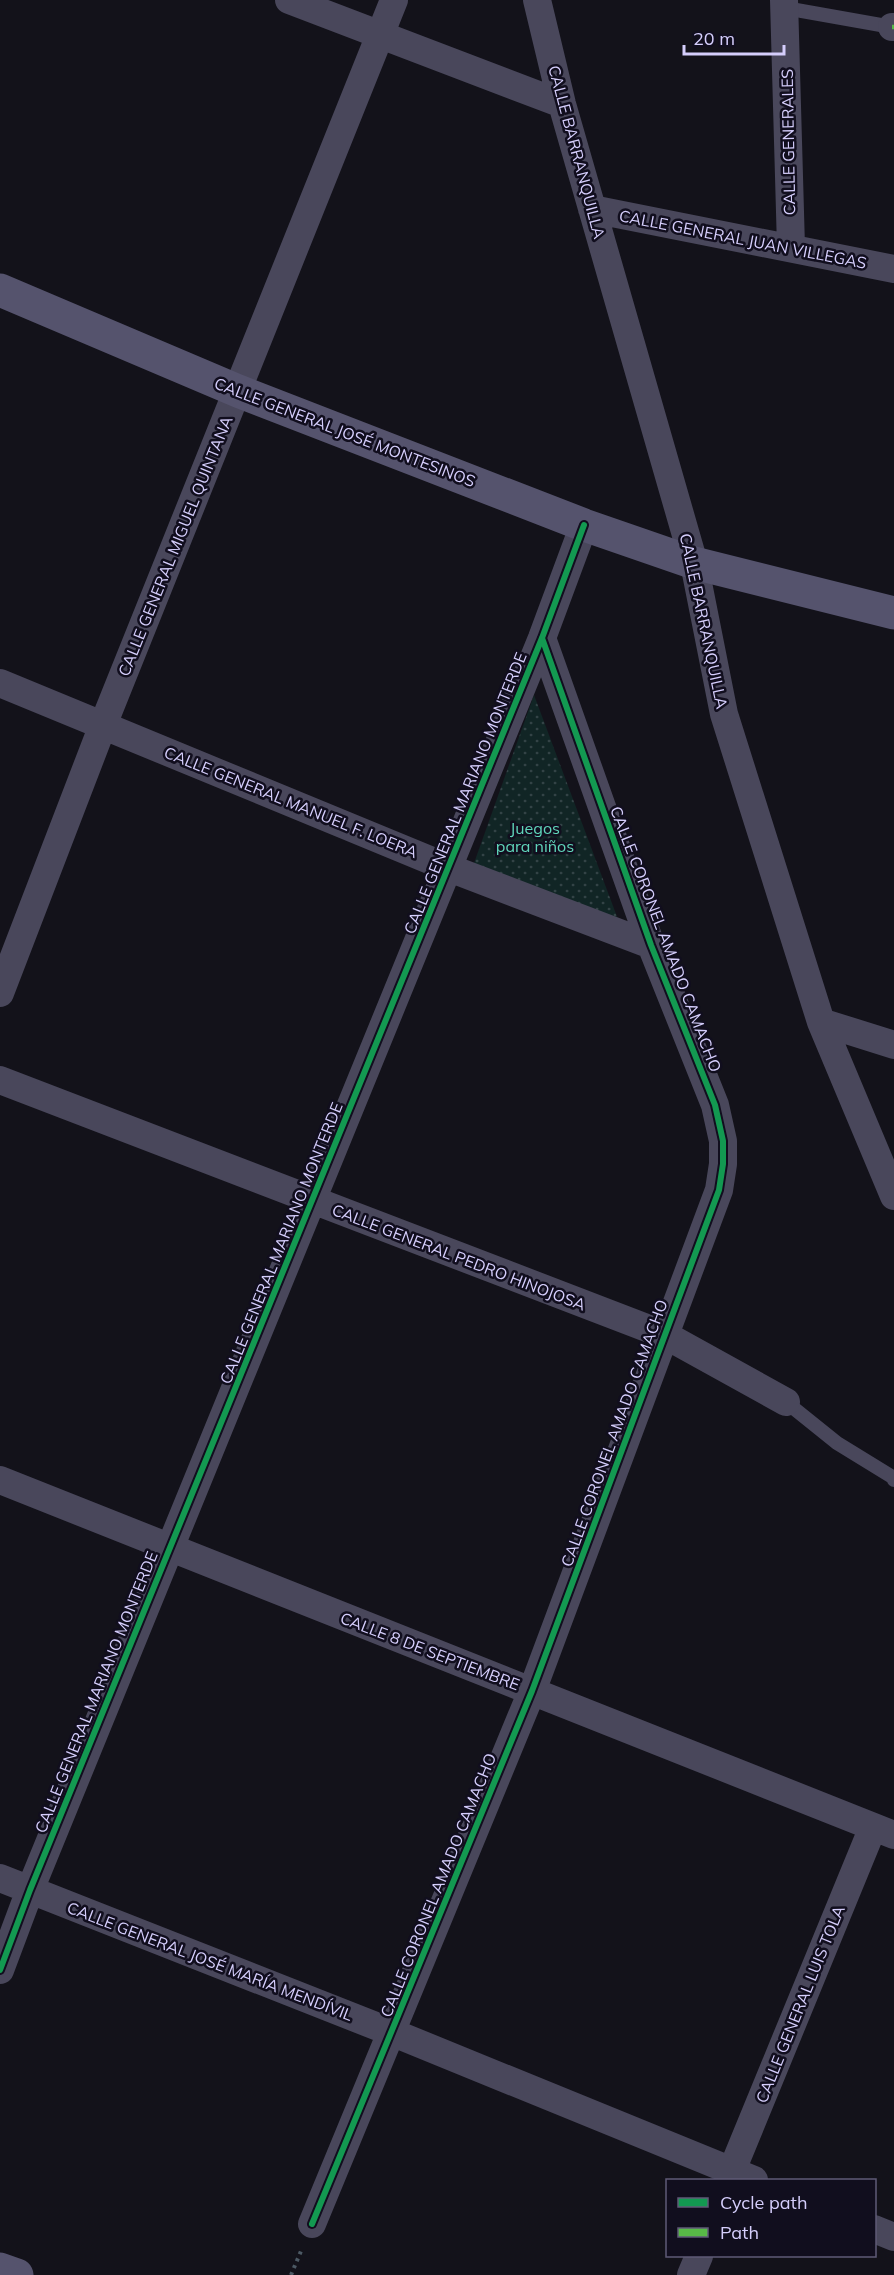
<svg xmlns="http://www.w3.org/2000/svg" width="894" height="2275" viewBox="0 0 894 2275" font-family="Mulish,sans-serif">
  <defs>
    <pattern id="park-dots" width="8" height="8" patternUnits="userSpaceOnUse" patternTransform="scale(1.5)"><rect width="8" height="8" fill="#112525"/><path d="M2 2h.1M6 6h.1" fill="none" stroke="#334346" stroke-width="1.8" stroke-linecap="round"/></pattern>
  </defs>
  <rect width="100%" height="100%" fill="#13121a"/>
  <!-- park -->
  <path fill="url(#park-dots)" d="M534 695 619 922 473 866Z"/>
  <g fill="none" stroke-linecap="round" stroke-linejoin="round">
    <!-- path -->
    <path stroke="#4c5964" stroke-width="4" stroke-dasharray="3 4.5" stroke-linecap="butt" d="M291 2275 301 2251"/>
    <!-- lane -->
    <path stroke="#49475b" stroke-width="14" d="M785 8 892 27 893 24
      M786 1402 837 1443 894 1478V1480"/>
    <!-- street -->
    <path stroke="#49475b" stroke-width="28" d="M289 0 562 104
      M537 0 562 104 694 563 724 714 821 1022 894 1196
      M784 0 791 247
      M892 27H894
      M592 209 894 269
      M0 683 449 868 651 945
      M0 993 103 725 394 0
      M821 1022 894 1045
      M0 1080 665 1335 786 1402
      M0 1480 894 1835
      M0 1878 391 2032 754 2180
      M0 1970 30 1890 542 638 584 525
      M728 2180 873 1827
      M312 2224 532 1691 719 1190 723 1164V1141L715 1105 651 945 542 638
      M874 2229 894 2237
      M691 2275 699 2256"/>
    <!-- secondary -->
    <path stroke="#55536d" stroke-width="33" d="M0 290 238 391 584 525 694 563 894 613
      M0 2269 17 2275"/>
    <!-- quiet -->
    <path stroke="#58b947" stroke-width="4.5" stroke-dasharray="9 4.5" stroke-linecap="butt" d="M892 27H894"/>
    <!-- cycleway casing -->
    <g stroke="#110e1e" stroke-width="10">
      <path id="cycleway" d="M0 1970 30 1890 542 638 584 525
        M312 2224 532 1691 719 1190 723 1164V1141L715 1105 651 945 542 638"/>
    </g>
    <!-- cycleway -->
    <use href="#cycleway" stroke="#139951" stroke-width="6"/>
  </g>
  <g text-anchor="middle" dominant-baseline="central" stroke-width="5" stroke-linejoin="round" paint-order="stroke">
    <!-- street labels -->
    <g font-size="16" fill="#d5cefc" stroke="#110e1e">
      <text transform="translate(788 142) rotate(-91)">CALLE GENERALES</text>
      <text transform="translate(577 152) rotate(75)">CALLE BARRANQUILLA</text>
      <text transform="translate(743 239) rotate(11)">CALLE GENERAL JUAN VILLEGAS</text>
      <text transform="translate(345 432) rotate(21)">CALLE GENERAL JOSÉ MONTESINOS</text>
      <text transform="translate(175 546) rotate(-68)">CALLE GENERAL MIGUEL QUINTANA</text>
      <text transform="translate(704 621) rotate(78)">CALLE BARRANQUILLA</text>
      <text transform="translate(465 793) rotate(-68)">CALLE GENERAL MARIANO MONTERDE</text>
      <text transform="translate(291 802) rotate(22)">CALLE GENERAL MANUEL F. LOERA</text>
      <text transform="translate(666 939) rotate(69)">CALLE CORONEL AMADO CAMACHO</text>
      <text transform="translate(281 1243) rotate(-68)">CALLE GENERAL MARIANO MONTERDE</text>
      <text transform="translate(459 1257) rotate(21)">CALLE GENERAL PEDRO HINOJOSA</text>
      <text transform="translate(614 1433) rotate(-70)">CALLE CORONEL AMADO CAMACHO</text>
      <text transform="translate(430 1651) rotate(21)">CALLE 8 DE SEPTIEMBRE</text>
      <text transform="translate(96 1692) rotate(-68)">CALLE GENERAL MARIANO MONTERDE</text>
      <text transform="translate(438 1885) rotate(-68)">CALLE CORONEL AMADO CAMACHO</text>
      <text transform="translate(210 1961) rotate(21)">CALLE GENERAL JOSÉ MARÍA MENDÍVIL</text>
      <text transform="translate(800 2004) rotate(-68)">CALLE GENERAL LUIS TOLA</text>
    </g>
    <!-- park labels -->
    <g font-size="16" fill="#60d6bb" stroke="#110e1e">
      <text x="535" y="828">Juegos<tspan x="535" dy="18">para niños</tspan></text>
    </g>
  </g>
  <!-- legend -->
  <rect x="666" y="2179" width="210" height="78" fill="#110e1e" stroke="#5f5b77" stroke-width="1.5"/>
  <rect x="678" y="2198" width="30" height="9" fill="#139951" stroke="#5f5b77" stroke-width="1.5"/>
  <text x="720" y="2209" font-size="18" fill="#d5cefc">Cycle path</text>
  <rect x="678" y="2228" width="30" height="9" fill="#58b947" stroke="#5f5b77" stroke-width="1.5"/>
  <text x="720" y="2239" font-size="18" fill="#d5cefc">Path</text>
  <!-- scale -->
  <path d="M684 45v9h100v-9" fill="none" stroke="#d5cefc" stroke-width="3"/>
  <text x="693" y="45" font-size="18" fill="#d5cefc" stroke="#110e1e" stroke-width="4.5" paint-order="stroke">20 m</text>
</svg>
